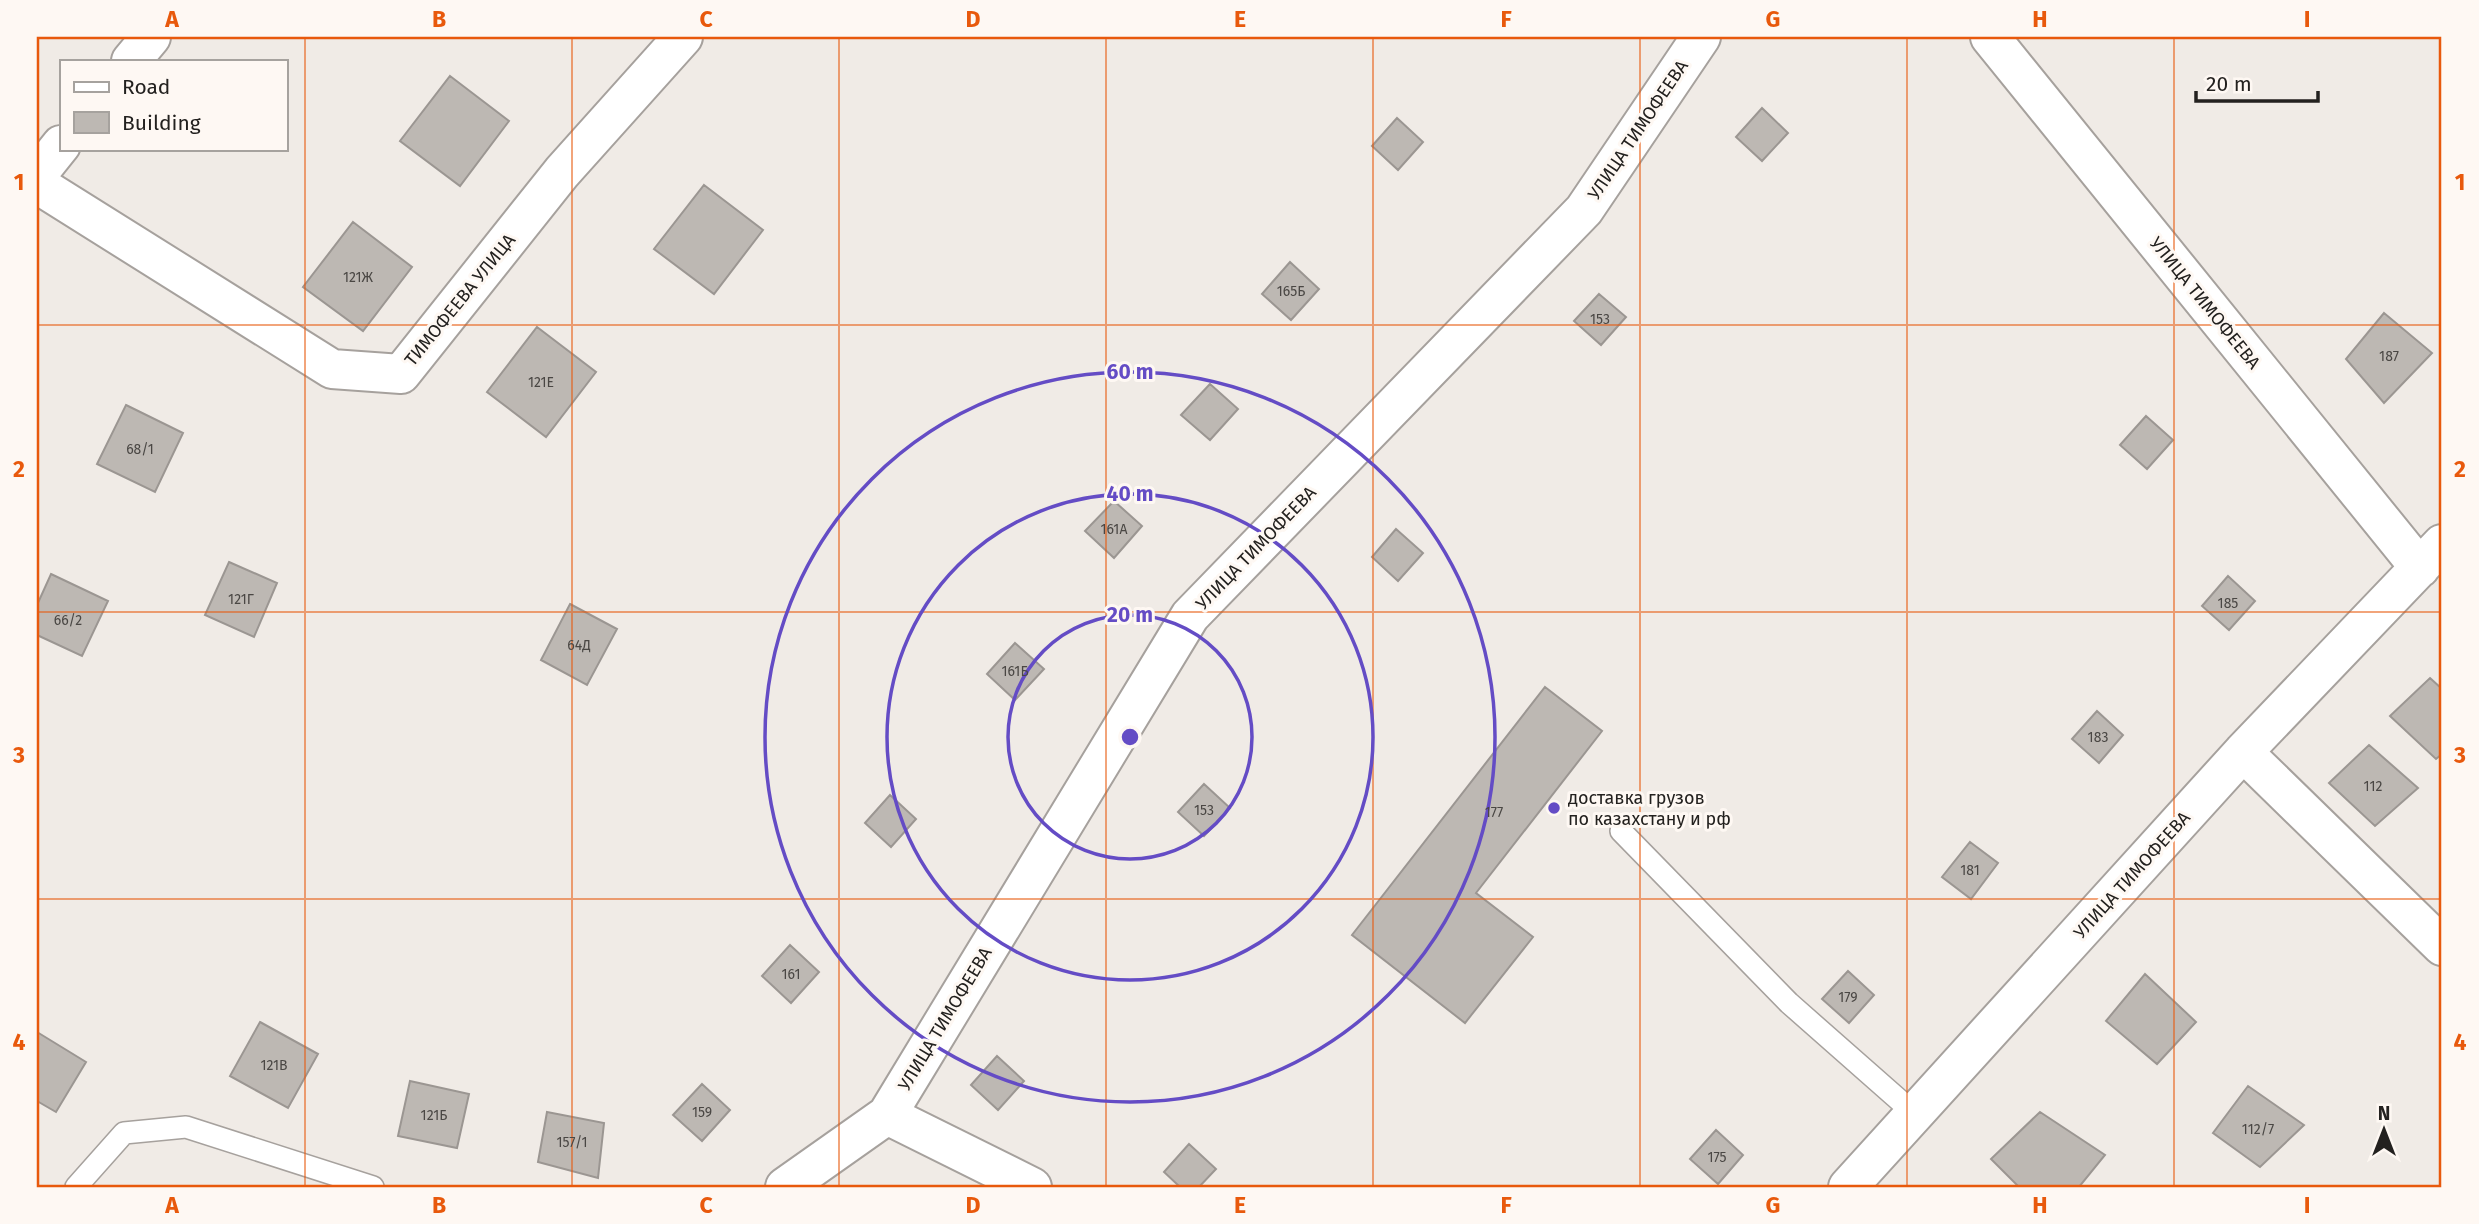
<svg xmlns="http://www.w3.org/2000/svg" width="2479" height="1224" viewBox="0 0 2479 1224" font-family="'Fira Sans',sans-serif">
  <rect width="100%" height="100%" fill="#f0ebe6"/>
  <!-- building -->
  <path fill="#bdb8b3" stroke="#9b9692" stroke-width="2" d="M450 76 509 121 460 186 400 141Z
    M1762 108 1788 133 1762 161 1736 137Z
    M1397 118 1423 142 1398 170 1372 146Z
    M704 185 763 230 714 294 654 249Z
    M353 222 412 267 363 331 303 287Z
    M1290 262 1319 289 1291 320 1262 294Z
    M1599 294 1626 317 1601 345 1574 321Z
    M2384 313 2432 353 2384 403 2346 359Z
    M537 327 596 372 546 437 487 392Z
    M1210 384 1238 409 1210 440 1181 415Z
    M126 405 183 433 155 492 97 464Z
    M2146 416 2173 440 2147 469 2120 445Z
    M1114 501 1142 526 1114 558 1085 531Z
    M1396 529 1423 553 1398 581 1372 557Z
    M229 562 277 583 254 637 205 615Z
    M51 574 108 601 82 656 37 635V605Z
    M2228 576 2255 601 2229 630 2202 606Z
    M570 604 617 629 587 685 541 660Z
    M1015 643 1044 669 1015 700 987 674Z
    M2430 678 2442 689V754L2436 759 2390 716Z
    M1545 687 1602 731 1476 893 1533 937 1465 1023 1352 935Z
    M2097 711 2123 735 2099 763 2072 739Z
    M2369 745 2418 788 2375 826 2329 783Z
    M1204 784 1230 808 1204 836 1178 812Z
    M890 795 916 819 891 847 865 823Z
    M1970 842 1998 863 1971 899 1942 877Z
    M790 945 819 972 791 1003 762 976Z
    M1848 971 1874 995 1849 1023 1822 999Z
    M2145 974 2196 1022 2157 1064 2106 1021Z
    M260 1022 318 1054 288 1108 230 1076Z
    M37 1032 86 1062 56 1112 37 1101Z
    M997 1056 1024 1081 998 1110 971 1085Z
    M410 1081 469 1094 457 1148 398 1136Z
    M702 1084 730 1110 702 1141 673 1115Z
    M2248 1086 2304 1125 2260 1167 2213 1133Z
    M547 1112 604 1123 598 1178 538 1162Z
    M2040 1112 2105 1155 2079 1187H2019L1991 1159Z
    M1716 1130 1743 1155 1718 1184 1690 1159Z
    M1189 1144 1216 1169 1199 1187H1180L1164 1172Z"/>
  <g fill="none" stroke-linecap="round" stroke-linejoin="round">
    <!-- service casing -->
    <g stroke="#a6a19d" stroke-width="24">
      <path id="service" d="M1621 831 1789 1003 1915 1114
        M76 1187 124 1133 186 1127 373 1187"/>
    </g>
    <!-- minor casing -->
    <g stroke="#a6a19d" stroke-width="42">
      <path id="minor" d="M1990 37 2420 568
        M131 61 151 37
        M37 175 61 145
        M37 184 332 369 401 374 562 172 683 37
        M2243 752 2442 946
        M887 1115 1190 616 1584 210 1701 37
        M785 1187 887 1115 1032 1187
        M1848 1187 2243 752 2442 544"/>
    </g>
    <!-- service -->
    <use href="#service" stroke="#fff" stroke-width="21"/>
    <!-- minor -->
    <use href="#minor" stroke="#fff" stroke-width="38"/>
  </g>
  <!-- grid -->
  <path fill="none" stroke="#e8590c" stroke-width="2" stroke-opacity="0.55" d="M305 37V1187M572 37V1187M839 37V1187M1106 37V1187M1373 37V1187M1640 37V1187M1907 37V1187M2174 37V1187M37 325H2442M37 612H2442M37 899H2442"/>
  <!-- distance rings -->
  <g fill="none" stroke="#644cc5" stroke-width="3.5">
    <circle cx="1130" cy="737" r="122"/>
    <circle cx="1130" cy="737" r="243"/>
    <circle cx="1130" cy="737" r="365"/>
  </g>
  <!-- markers -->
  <circle fill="#644cc5" stroke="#fef8f3" stroke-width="2.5" cx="1554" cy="808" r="7"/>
  <g text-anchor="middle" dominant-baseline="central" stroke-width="6" stroke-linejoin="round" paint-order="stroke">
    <!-- number labels -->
    <g font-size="14" fill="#4a4744">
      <text x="358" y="277">121Ж</text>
      <text x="1291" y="291">165Б</text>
      <text x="1600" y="319">153</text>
      <text x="2389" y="356">187</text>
      <text x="541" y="382">121Е</text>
      <text x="140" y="449">68/1</text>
      <text x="1114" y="529">161А</text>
      <text x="241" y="599">121Г</text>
      <text x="2228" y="603">185</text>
      <text x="68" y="620">66/2</text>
      <text x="579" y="645">64Д</text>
      <text x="1015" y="671">161Б</text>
      <text x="2098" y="737">183</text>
      <text x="2373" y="786">112</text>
      <text x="1204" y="810">153</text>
      <text x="1494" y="812">177</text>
      <text x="1970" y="870">181</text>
      <text x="791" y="974">161</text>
      <text x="1848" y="997">179</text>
      <text x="274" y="1065">121В</text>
      <text x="702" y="1112">159</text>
      <text x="434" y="1115">121Б</text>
      <text x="2258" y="1129">112/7</text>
      <text x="572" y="1142">157/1</text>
      <text x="1717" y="1157">175</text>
    </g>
    <!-- street labels -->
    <g font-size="18" fill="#23211f" stroke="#fef8f3">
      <text transform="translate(1638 130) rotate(-56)">УЛИЦА ТИМОФЕЕВА</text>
      <text transform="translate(460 300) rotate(-51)">ТИМОФЕЕВА УЛИЦА</text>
      <text transform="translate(2205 303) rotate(51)">УЛИЦА ТИМОФЕЕВА</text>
      <text transform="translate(1256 548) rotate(-46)">УЛИЦА ТИМОФЕЕВА</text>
      <text transform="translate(2132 875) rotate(-48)">УЛИЦА ТИМОФЕЕВА</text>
      <text transform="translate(945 1019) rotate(-59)">УЛИЦА ТИМОФЕЕВА</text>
    </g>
    <!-- poi labels -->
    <g font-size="18" fill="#23211f" stroke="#fef8f3" text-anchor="start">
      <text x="1568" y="798">доставка грузов<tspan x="1568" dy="21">по казахстану и рф</tspan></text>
    </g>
  </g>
  <circle cx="1130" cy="737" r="10" fill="#644cc5" stroke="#fef8f3" stroke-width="3.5"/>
  <g font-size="21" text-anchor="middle" font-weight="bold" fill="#644cc5" stroke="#fef8f3" stroke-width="6" stroke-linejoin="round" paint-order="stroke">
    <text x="1130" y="379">60 m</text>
    <text x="1130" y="501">40 m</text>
    <text x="1130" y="622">20 m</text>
  </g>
  <!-- border -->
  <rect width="2479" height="1224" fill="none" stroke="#fef8f3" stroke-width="77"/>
  <!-- legend -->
  <rect x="60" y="60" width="228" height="91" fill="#fef8f3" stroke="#a6a29e" stroke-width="2"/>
  <rect x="74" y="82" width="35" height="10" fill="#ffffff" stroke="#a6a29e" stroke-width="2"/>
  <text x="122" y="94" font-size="21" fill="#23211f">Road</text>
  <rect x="74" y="112" width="35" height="21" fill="#bdb8b3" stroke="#a6a29e" stroke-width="2"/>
  <text x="122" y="130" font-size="21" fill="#23211f">Building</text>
  <!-- north arrow -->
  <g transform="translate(2384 1130)" stroke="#fef8f3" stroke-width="5" paint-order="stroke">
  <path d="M0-5L12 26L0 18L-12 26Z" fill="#23211f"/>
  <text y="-10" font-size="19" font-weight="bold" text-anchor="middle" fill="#23211f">N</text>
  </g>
  <!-- scale -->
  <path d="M2196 91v10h122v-10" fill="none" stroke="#23211f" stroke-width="3.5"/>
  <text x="2206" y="91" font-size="21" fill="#23211f" stroke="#fef8f3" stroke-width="5" paint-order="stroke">20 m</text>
  <rect x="38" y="38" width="2402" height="1148" fill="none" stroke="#e8590c" stroke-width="2.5"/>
  <g font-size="23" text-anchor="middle" font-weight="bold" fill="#e8590c">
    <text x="172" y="27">A</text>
    <text x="439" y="27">B</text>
    <text x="706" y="27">C</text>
    <text x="973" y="27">D</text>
    <text x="1240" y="27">E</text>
    <text x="1506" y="27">F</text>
    <text x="1773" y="27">G</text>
    <text x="2040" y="27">H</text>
    <text x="2307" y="27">I</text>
    <text x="19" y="190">1</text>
    <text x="2460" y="190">1</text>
    <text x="19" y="477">2</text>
    <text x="2460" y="477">2</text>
    <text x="19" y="763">3</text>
    <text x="2460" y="763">3</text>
    <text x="19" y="1050">4</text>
    <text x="2460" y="1050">4</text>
    <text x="172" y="1213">A</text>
    <text x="439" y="1213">B</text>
    <text x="706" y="1213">C</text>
    <text x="973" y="1213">D</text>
    <text x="1240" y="1213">E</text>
    <text x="1506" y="1213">F</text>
    <text x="1773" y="1213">G</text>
    <text x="2040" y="1213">H</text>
    <text x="2307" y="1213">I</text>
  </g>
</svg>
